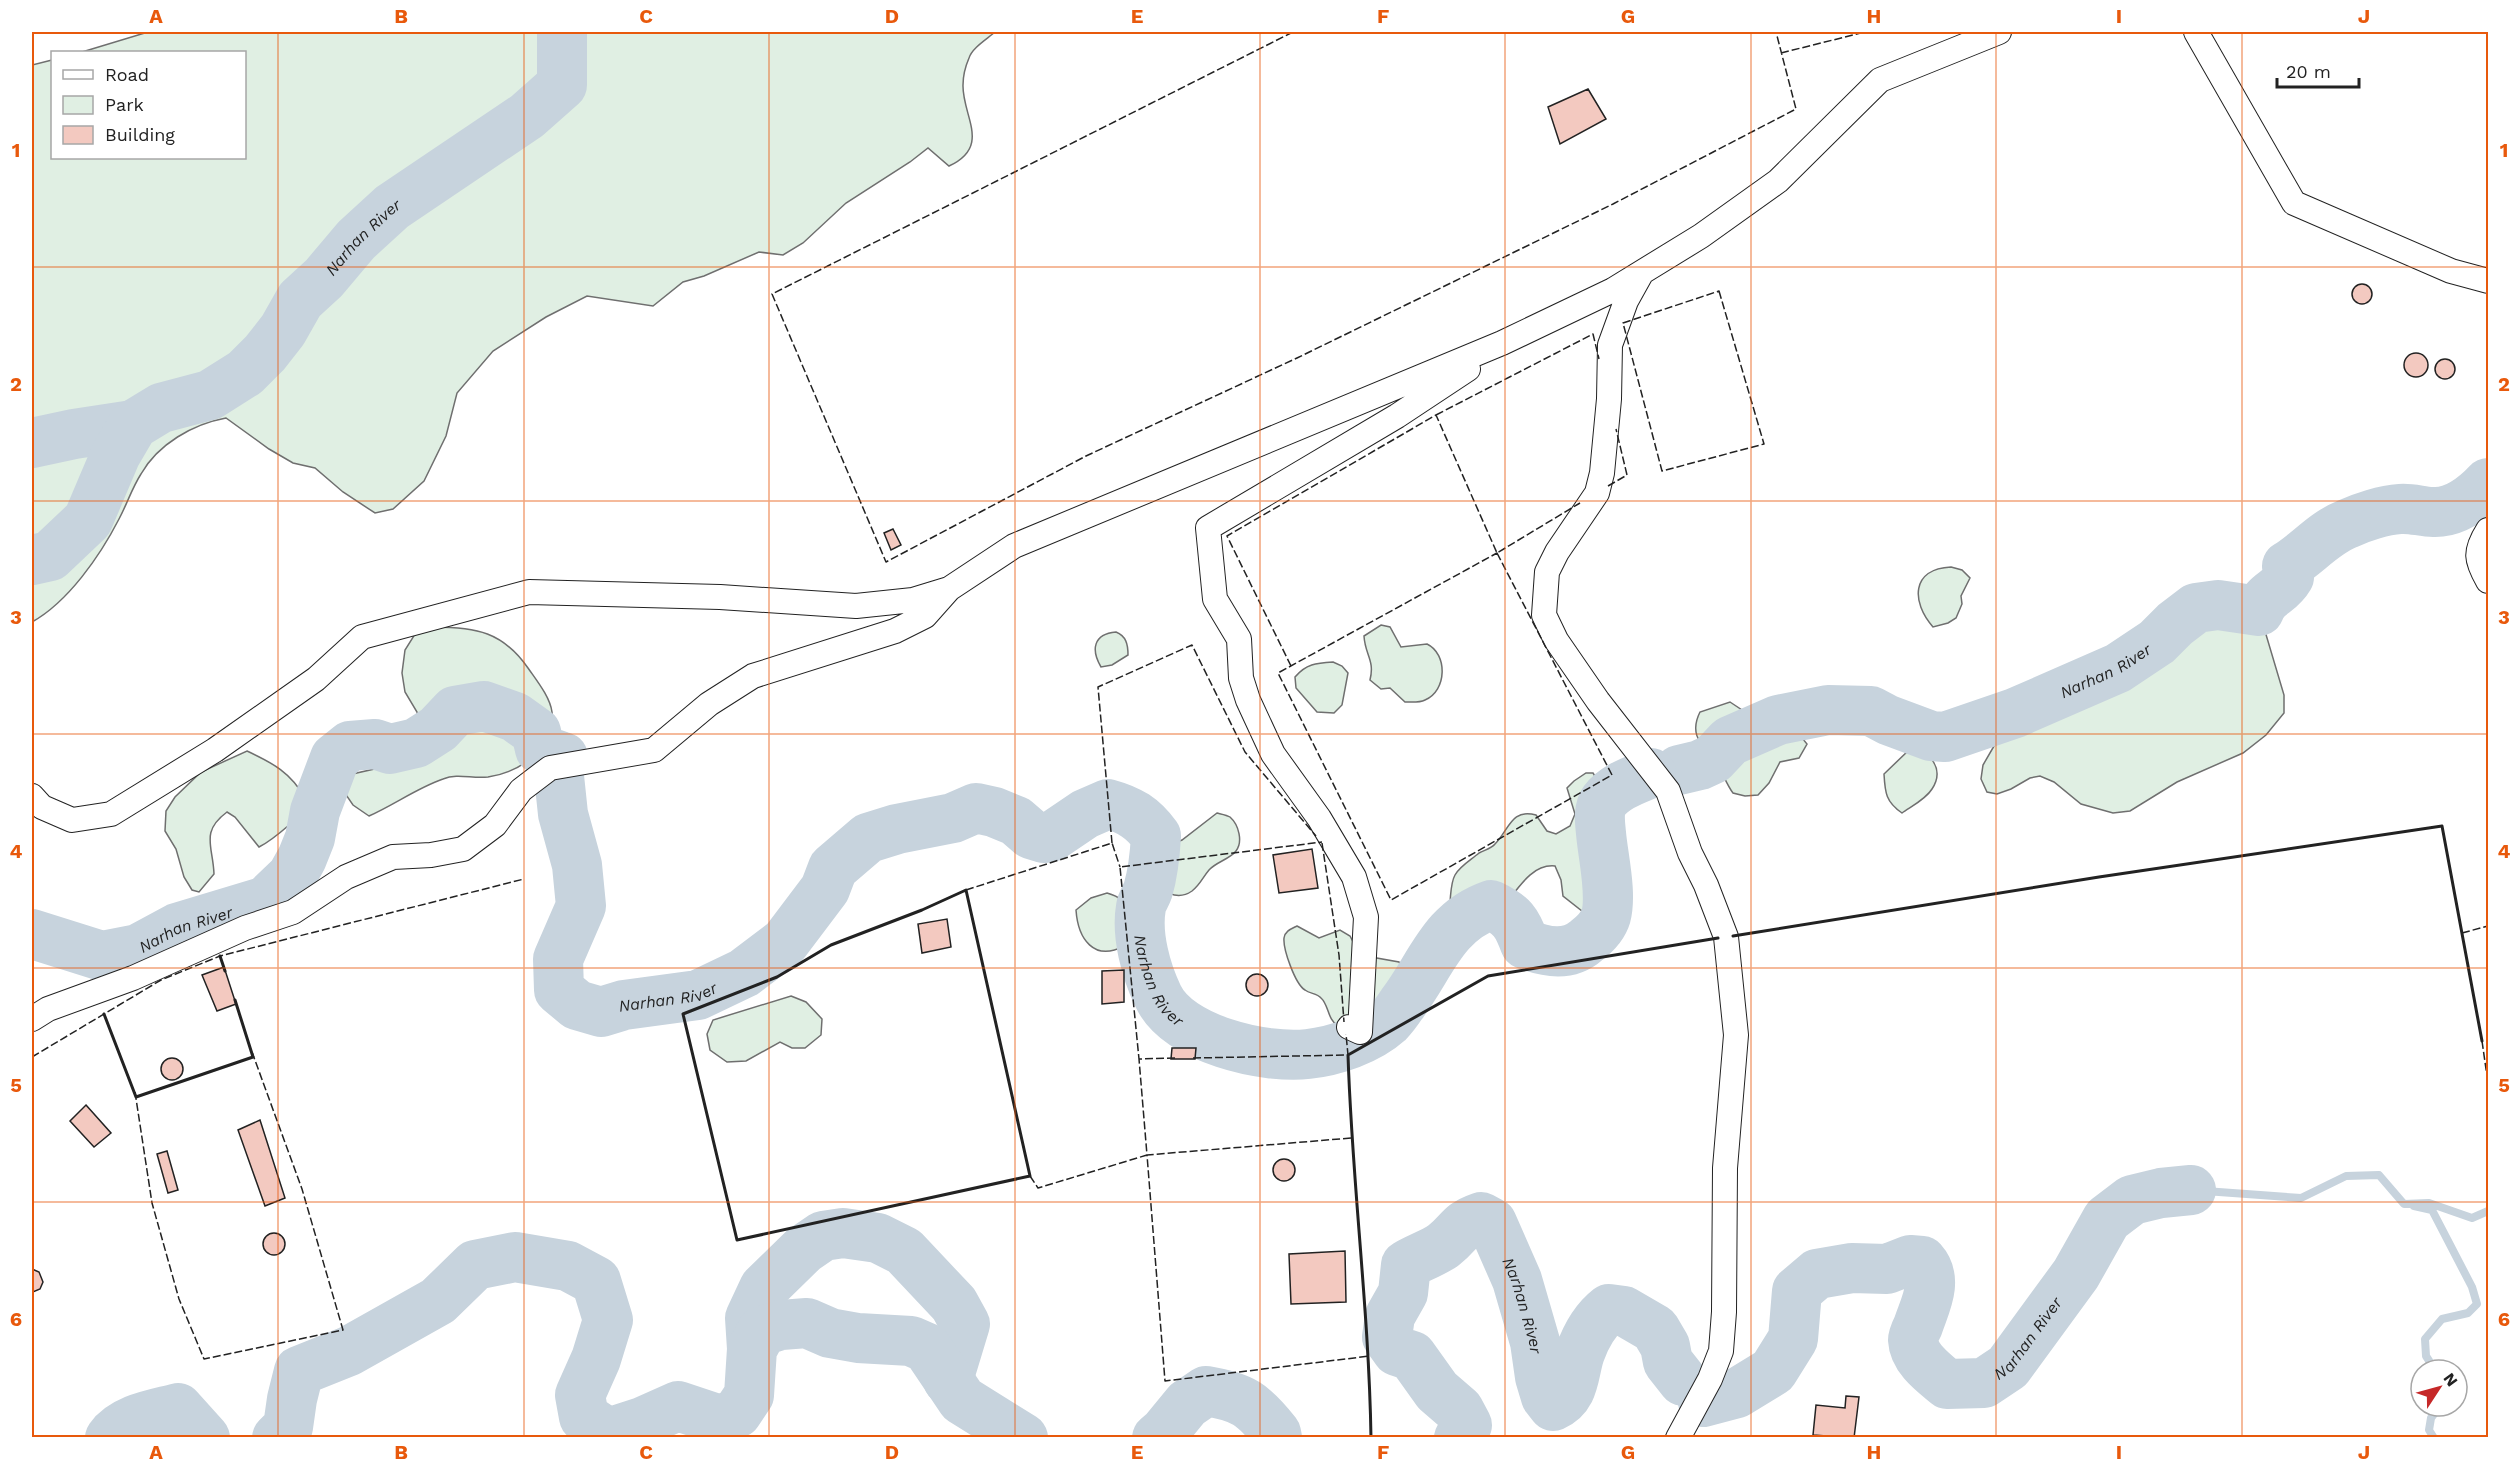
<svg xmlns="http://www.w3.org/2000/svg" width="2520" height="1469" font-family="'Work Sans',sans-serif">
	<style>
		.green { fill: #e0efe3; stroke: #6f6f6f; stroke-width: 1.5 }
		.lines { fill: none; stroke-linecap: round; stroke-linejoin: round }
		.stream { stroke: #c7d3dd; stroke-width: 8 }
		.river { stroke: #c7d3dd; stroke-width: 50 }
		.building { fill: #f3c9c0; stroke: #222; stroke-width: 1.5 }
		.minor-casing { stroke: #222; stroke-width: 26 }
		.minor { stroke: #fff; stroke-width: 24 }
		.fence { stroke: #222; stroke-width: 1.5; stroke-dasharray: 8 3; stroke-linecap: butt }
		.wall { stroke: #222; stroke-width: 3 }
		.grid { fill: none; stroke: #e8590c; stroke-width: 1.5; stroke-opacity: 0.55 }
		.labels { text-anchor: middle; stroke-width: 4.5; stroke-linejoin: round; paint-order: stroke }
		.water-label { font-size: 16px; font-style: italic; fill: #222; stroke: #fff }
		.neatline { fill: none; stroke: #e8590c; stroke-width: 2 }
		.grid-label { font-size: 20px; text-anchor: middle; font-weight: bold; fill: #e8590c }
	</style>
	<rect width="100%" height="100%" fill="#fff"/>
	<!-- green -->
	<path class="green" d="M148 32H995C987 39 972 48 969 58 966 65 963 77 963 85 962 116 992 146 949 166L928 148 910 162 846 203 803 243 783 255 759 252 704 276 683 282 653 306 587 296 546 317 493 351 457 393 446 436 424 481 393 509 375 513 343 492 315 468 293 463 269 449 226 418C193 424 158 444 141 474 132 488 127 504 119 519 100 556 68 602 32 622V65L52 60V158H244V52H82Z
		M1951 567 1962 570 1970 578 1961 596 1962 604 1956 618 1948 623 1933 627C1911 602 1911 569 1951 567Z
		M2242 600 2259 611 2284 695V713L2266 735 2243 753 2177 782 2130 811 2113 813 2081 804 2054 782 2040 776 2030 778 2011 789 1997 794 1987 792 1981 779 1983 765 1994 746 2007 730 2039 702 2064 686 2099 675 2145 671 2166 661 2171 651 2168 627 2174 613 2222 602Z
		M1381 625 1390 627 1401 647 1427 644C1448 654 1447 691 1425 700 1419 703 1412 702 1405 702L1390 688 1381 689 1370 680C1375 660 1365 655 1364 636Z
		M434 627C476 627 503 632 528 668 537 681 550 697 552 712 555 749 520 772 488 777 472 779 458 773 443 779 417 788 394 805 369 816L353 805 342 789 348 775 401 763 418 752 422 744 417 712 405 692 402 673 405 650 415 634Z
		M1116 632C1126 636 1128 644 1128 655L1112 665 1101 667C1091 650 1093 634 1116 632Z
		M1333 662 1342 666 1348 673 1342 705 1334 713 1317 712 1296 688 1295 677C1306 664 1316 663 1333 662Z
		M1730 702 1742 710 1757 739 1786 727 1794 728 1807 744 1799 758 1780 762 1769 783 1758 795 1745 796 1733 793C1727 785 1724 776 1719 767 1706 747 1687 738 1700 712Z
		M1909 750C1930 749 1945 769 1932 789 1926 799 1912 806 1902 813 1886 802 1885 793 1884 774Z
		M247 751C273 763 291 773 305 798L301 815C287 826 275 839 259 847L235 817 227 812C200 832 213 846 214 874L199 892 192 890 184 877 176 849 165 831 166 811 175 797 201 772Z
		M1586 773H1593C1605 791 1620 820 1624 841 1628 859 1618 900 1600 908 1595 911 1587 911 1582 911L1563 896 1561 880 1555 866C1516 862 1504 935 1463 931 1459 927 1454 922 1452 916 1448 910 1451 882 1455 875 1460 866 1471 860 1479 853 1484 850 1491 849 1495 844 1509 830 1511 808 1536 815L1547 831 1556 834 1570 826 1575 814 1567 788 1574 781Z
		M1217 813C1221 814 1227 815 1230 817 1239 825 1243 842 1236 851 1230 859 1216 862 1209 870 1203 877 1200 885 1192 891 1169 907 1148 876 1139 859L1141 852 1163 848 1182 840Z
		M1107 893C1137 901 1130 922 1124 946 1094 962 1078 939 1076 910L1091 898Z
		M1297 926 1319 938 1340 930 1350 936 1360 955 1399 962C1421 991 1382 1017 1360 1032 1354 1030 1343 1030 1338 1026 1327 1019 1329 1005 1321 998 1317 993 1310 994 1305 990 1295 984 1283 949 1284 938 1285 931 1291 929 1297 926Z
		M791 996 806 1002 822 1019 821 1035 805 1048H792L780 1042 746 1061 727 1062 710 1050 707 1034 713 1020Z"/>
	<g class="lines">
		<!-- stream -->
		<path class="stream" d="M2191 1190 2301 1198 2346 1176 2379 1175 2404 1204 2429 1203 2472 1218 2488 1211
			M2414 1206 2432 1210 2472 1287 2477 1304 2468 1313 2442 1319 2425 1339 2426 1356 2435 1370
			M2434 1438 2429 1430 2431 1418 2440 1406"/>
		<!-- river -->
		<g class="river">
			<path d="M32 443 74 434 133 425"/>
			<path id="s1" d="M32 560 50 556 88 520 116 454 133 425 161 408 210 395 245 373 265 353 283 330 300 300 324 278 356 240 392 207 527 116 562 85V32"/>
			<path id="s2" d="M1679 770 1700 765 1713 759 1730 741 1778 720 1828 710 1871 711 1888 720 1931 736 1945 737 2015 713 2118 668 2157 642 2175 624 2196 608 2218 605 2259 611C2267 592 2279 594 2289 577L2287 566C2307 554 2324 533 2347 524 2362 517 2384 510 2400 509 2412 508 2422 512 2433 512 2454 513 2474 498 2488 483"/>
			<path id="s3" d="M559 776 563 814 577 865 581 906 558 959 559 990 577 1005 601 1012 624 1005 698 995 744 973 785 942 825 889 833 868 868 838 897 829 953 818 976 808 994 812 1016 821 1031 834 1044 838 1051 837 1085 814 1108 804C1130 810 1143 818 1156 836 1155 854 1153 873 1148 890 1146 896 1142 901 1141 907 1136 935 1146 971 1158 996 1178 1039 1264 1059 1308 1054 1335 1051 1368 1040 1388 1022 1393 1017 1398 1010 1402 1004 1431 966 1442 922 1491 905 1512 915 1517 922 1525 944 1545 952 1568 957 1586 941 1594 935 1603 926 1606 916 1612 893 1603 857 1601 833 1600 823 1598 809 1604 801 1615 786 1635 780 1651 773"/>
			<path id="s4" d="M32 934 102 956 138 949 177 928 266 901 292 876 302 858 310 838 315 811 335 758 350 746 375 744 390 749 416 743 438 729 455 711 484 706 515 717 536 732 540 749 563 757 554 755"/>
			<path d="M752 1349 750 1318 764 1288 804 1249 823 1236 843 1233 878 1238 904 1251 954 1304 965 1324 948 1380"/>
			<path id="s5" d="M1703 1402 1737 1393 1773 1371 1793 1339 1797 1291 1817 1274 1852 1268 1887 1269 1910 1260 1922 1261C1939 1280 1925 1305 1918 1326 1916 1330 1913 1336 1913 1340 1914 1359 1934 1373 1947 1384L1984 1383 2008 1367 2076 1274 2107 1219 2132 1200 2161 1193 2191 1190"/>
			<path d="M110 1438C124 1418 156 1414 178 1408L205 1438"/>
			<path d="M277 1438 288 1427 292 1399 299 1371 349 1351 438 1301 475 1265 515 1257 568 1266 596 1281 608 1320 596 1359 580 1395 584 1417 608 1433 642 1422 678 1406 720 1420 737 1413 749 1395 752 1349 762 1331 781 1325 807 1323 830 1333 858 1338 911 1341 927 1348 962 1400 1023 1438"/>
			<path d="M1157 1438 1164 1432 1187 1404 1206 1391C1243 1397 1253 1404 1276 1433L1277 1438"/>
			<path id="s6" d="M1459 1438 1467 1425 1459 1410 1437 1391 1412 1356 1397 1351 1387 1337 1390 1316 1403 1293 1406 1265C1418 1258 1435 1252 1444 1245 1461 1232 1458 1225 1481 1217L1492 1223 1517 1280 1535 1342 1540 1377 1546 1397 1553 1406C1576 1396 1573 1373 1580 1353 1586 1336 1595 1320 1609 1309L1624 1311 1655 1329 1665 1346 1668 1362 1683 1381"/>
		</g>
	</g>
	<!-- building -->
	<path class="building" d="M1588 89 1606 119 1560 144 1548 107Z
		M2352 294a10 10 0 1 1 20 0a10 10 0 1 1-20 0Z
		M2404 365a12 12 0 1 1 24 0a12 12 0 1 1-24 0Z
		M2435 369a10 10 0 1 1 20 0a10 10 0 1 1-20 0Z
		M893 529 901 545 891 550 884 533Z
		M1312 849 1318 888 1279 893 1273 855Z
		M947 919 951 947 922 953 918 924Z
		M224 967 236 1004 217 1011 202 975Z
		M1124 970V1002L1102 1004V971Z
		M1246 985a11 11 0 1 1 22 0a11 11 0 1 1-22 0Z
		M1172 1048H1196L1195 1059H1171Z
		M161 1069a11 11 0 1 1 22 0a11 11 0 1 1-22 0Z
		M86 1105 111 1133 94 1147 70 1121Z
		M260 1120 285 1198 265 1206 238 1130Z
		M167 1151 178 1190 168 1193 157 1154Z
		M1273 1170a11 11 0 1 1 22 0a11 11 0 1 1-22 0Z
		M263 1244a11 11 0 1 1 22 0a11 11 0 1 1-22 0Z
		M1345 1251 1346 1302 1291 1304 1289 1254Z
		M32 1269 39 1272 43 1282 40 1289 33 1292Z
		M1846 1396 1859 1397 1854 1438 1813 1435 1816 1405 1845 1408Z"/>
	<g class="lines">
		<!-- minor casing -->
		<g class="minor-casing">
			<path id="minor" d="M2196 32 2294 203 2451 271 2488 281
				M1641 274 1626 301 1610 345 1609 399 1602 473 1597 493 1557 552 1547 572 1544 615 1556 640 1598 701 1668 791 1690 853 1706 885 1726 937 1736 1035 1725 1168 1724 1312 1721 1351 1710 1379 1678 1438
				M2488 530C2474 552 2476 560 2488 581
				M32 796 42 807 72 820 111 814 215 750 316 679 362 637 529 592 720 597 856 606 913 600 949 589 1014 546 1502 343 1613 290 1701 236 1778 181 1880 80 1999 32
				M32 1019 48 1009 133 978 245 928 293 912 346 877 393 857 431 855 463 849 495 825 521 790 550 768 654 750 709 704 753 676 895 631 925 616 949 589
				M1349 1027 1360 1032 1366 917 1354 877 1319 818 1273 754 1248 700 1241 678 1239 639 1215 599 1208 528 1397 416 1468 369"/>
		</g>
		<!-- minor -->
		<use href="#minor" class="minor"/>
		<!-- fence -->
		<path class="fence" d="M1293 32 772 294 886 562 1086 456 1297 358 1613 204 1796 109 1776 32
			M1781 53 1865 32
			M1719 291 1764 444 1662 471 1623 323Z
			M1436 415 1593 334 1599 359
			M1608 486 1627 475 1616 429
			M1497 553 1612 775 1391 900 1278 673Z
			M1291 666 1227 536 1436 415 1497 553 1580 503
			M1112 843 1098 687 1192 645 1245 752 1316 836
			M1322 843 1339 955 1344 1022
			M966 890 1112 843 1120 867
			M2462 933 2488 926
			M2482 1041 2488 1083
			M32 1057 161 980 220 956 524 879
			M1175 1058 1139 1059 1120 867 1322 842
			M1193 1058 1348 1055 1346 1034
			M135 1092 152 1203 179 1299 204 1359 343 1330 302 1189 252 1052
			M1351 1138 1147 1155 1165 1381 1370 1356
			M1030 1176 1038 1188 1147 1155 1139 1059"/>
		<!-- wall -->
		<path class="wall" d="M966 890 1030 1176 737 1240 683 1014 777 977 831 945 922 910Z
			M1733 936 2099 877 2442 826 2482 1041
			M220 956 225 971
			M104 1014 136 1097 253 1057 235 1000
			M1371 1438C1369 1310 1352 1183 1348 1055L1488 976 1718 938"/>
	</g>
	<!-- grid -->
	<path class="grid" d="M278 32V1438M524 32V1438M769 32V1438M1015 32V1438M1260 32V1438M1505 32V1438M1751 32V1438M1996 32V1438M2242 32V1438M32 267H2488M32 501H2488M32 734H2488M32 968H2488M32 1202H2488"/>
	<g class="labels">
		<!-- water labels -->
		<g class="water-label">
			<text dy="6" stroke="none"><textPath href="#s1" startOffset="482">Narhan River</textPath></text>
			<text dy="6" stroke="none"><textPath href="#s2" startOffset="460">Narhan River</textPath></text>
			<text dy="6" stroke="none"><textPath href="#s4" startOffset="162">Narhan River</textPath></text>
			<text dy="6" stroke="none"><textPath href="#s3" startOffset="1077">Narhan River</textPath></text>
			<text dy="6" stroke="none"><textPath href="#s3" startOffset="338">Narhan River</textPath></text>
			<text dy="6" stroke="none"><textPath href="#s6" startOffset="404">Narhan River</textPath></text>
			<text dy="6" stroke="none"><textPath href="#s5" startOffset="538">Narhan River</textPath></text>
		</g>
	</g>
	<!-- border -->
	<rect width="2520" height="1469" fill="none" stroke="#ffffff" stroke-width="66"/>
	<!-- legend -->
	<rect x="51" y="51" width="195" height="108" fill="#ffffff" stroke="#a7a7a7" stroke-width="1.5"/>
	<rect x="63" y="70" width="30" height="9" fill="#ffffff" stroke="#a7a7a7" stroke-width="1.5"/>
	<text x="105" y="81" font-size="18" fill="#222222">Road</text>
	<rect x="63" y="96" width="30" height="18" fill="#e0efe3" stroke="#a7a7a7" stroke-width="1.5"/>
	<text x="105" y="111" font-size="18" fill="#222222">Park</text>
	<rect x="63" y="126" width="30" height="18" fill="#f3c9c0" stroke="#a7a7a7" stroke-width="1.5"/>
	<text x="105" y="141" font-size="18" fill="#222222">Building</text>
	<!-- north arrow -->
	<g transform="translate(2439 1388) rotate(54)"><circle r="28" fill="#ffffff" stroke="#a7a7a7" stroke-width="1.5"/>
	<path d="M0-4.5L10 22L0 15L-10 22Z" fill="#c62828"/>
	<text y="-9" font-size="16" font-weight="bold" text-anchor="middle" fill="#222222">N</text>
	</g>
	<!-- scale -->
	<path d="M2277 78v9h82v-9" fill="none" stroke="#222222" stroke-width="3"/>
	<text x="2286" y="78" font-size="18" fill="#222222" stroke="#ffffff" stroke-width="4.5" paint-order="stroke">20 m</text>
	<rect x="33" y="33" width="2454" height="1403" class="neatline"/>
	<g class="grid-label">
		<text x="156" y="23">A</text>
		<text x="401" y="23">B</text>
		<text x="646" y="23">C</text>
		<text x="892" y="23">D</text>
		<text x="1137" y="23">E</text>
		<text x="1383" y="23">F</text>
		<text x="1628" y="23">G</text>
		<text x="1874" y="23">H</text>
		<text x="2119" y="23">I</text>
		<text x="2364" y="23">J</text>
		<text x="16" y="157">1</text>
		<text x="2504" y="157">1</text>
		<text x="16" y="391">2</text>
		<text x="2504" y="391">2</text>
		<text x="16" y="624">3</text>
		<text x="2504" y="624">3</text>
		<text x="16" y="858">4</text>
		<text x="2504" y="858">4</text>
		<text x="16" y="1092">5</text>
		<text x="2504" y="1092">5</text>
		<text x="16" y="1326">6</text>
		<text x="2504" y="1326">6</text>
		<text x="156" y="1459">A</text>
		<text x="401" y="1459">B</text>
		<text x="646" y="1459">C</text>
		<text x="892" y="1459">D</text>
		<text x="1137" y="1459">E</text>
		<text x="1383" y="1459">F</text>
		<text x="1628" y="1459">G</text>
		<text x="1874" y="1459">H</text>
		<text x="2119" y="1459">I</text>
		<text x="2364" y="1459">J</text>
	</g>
</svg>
